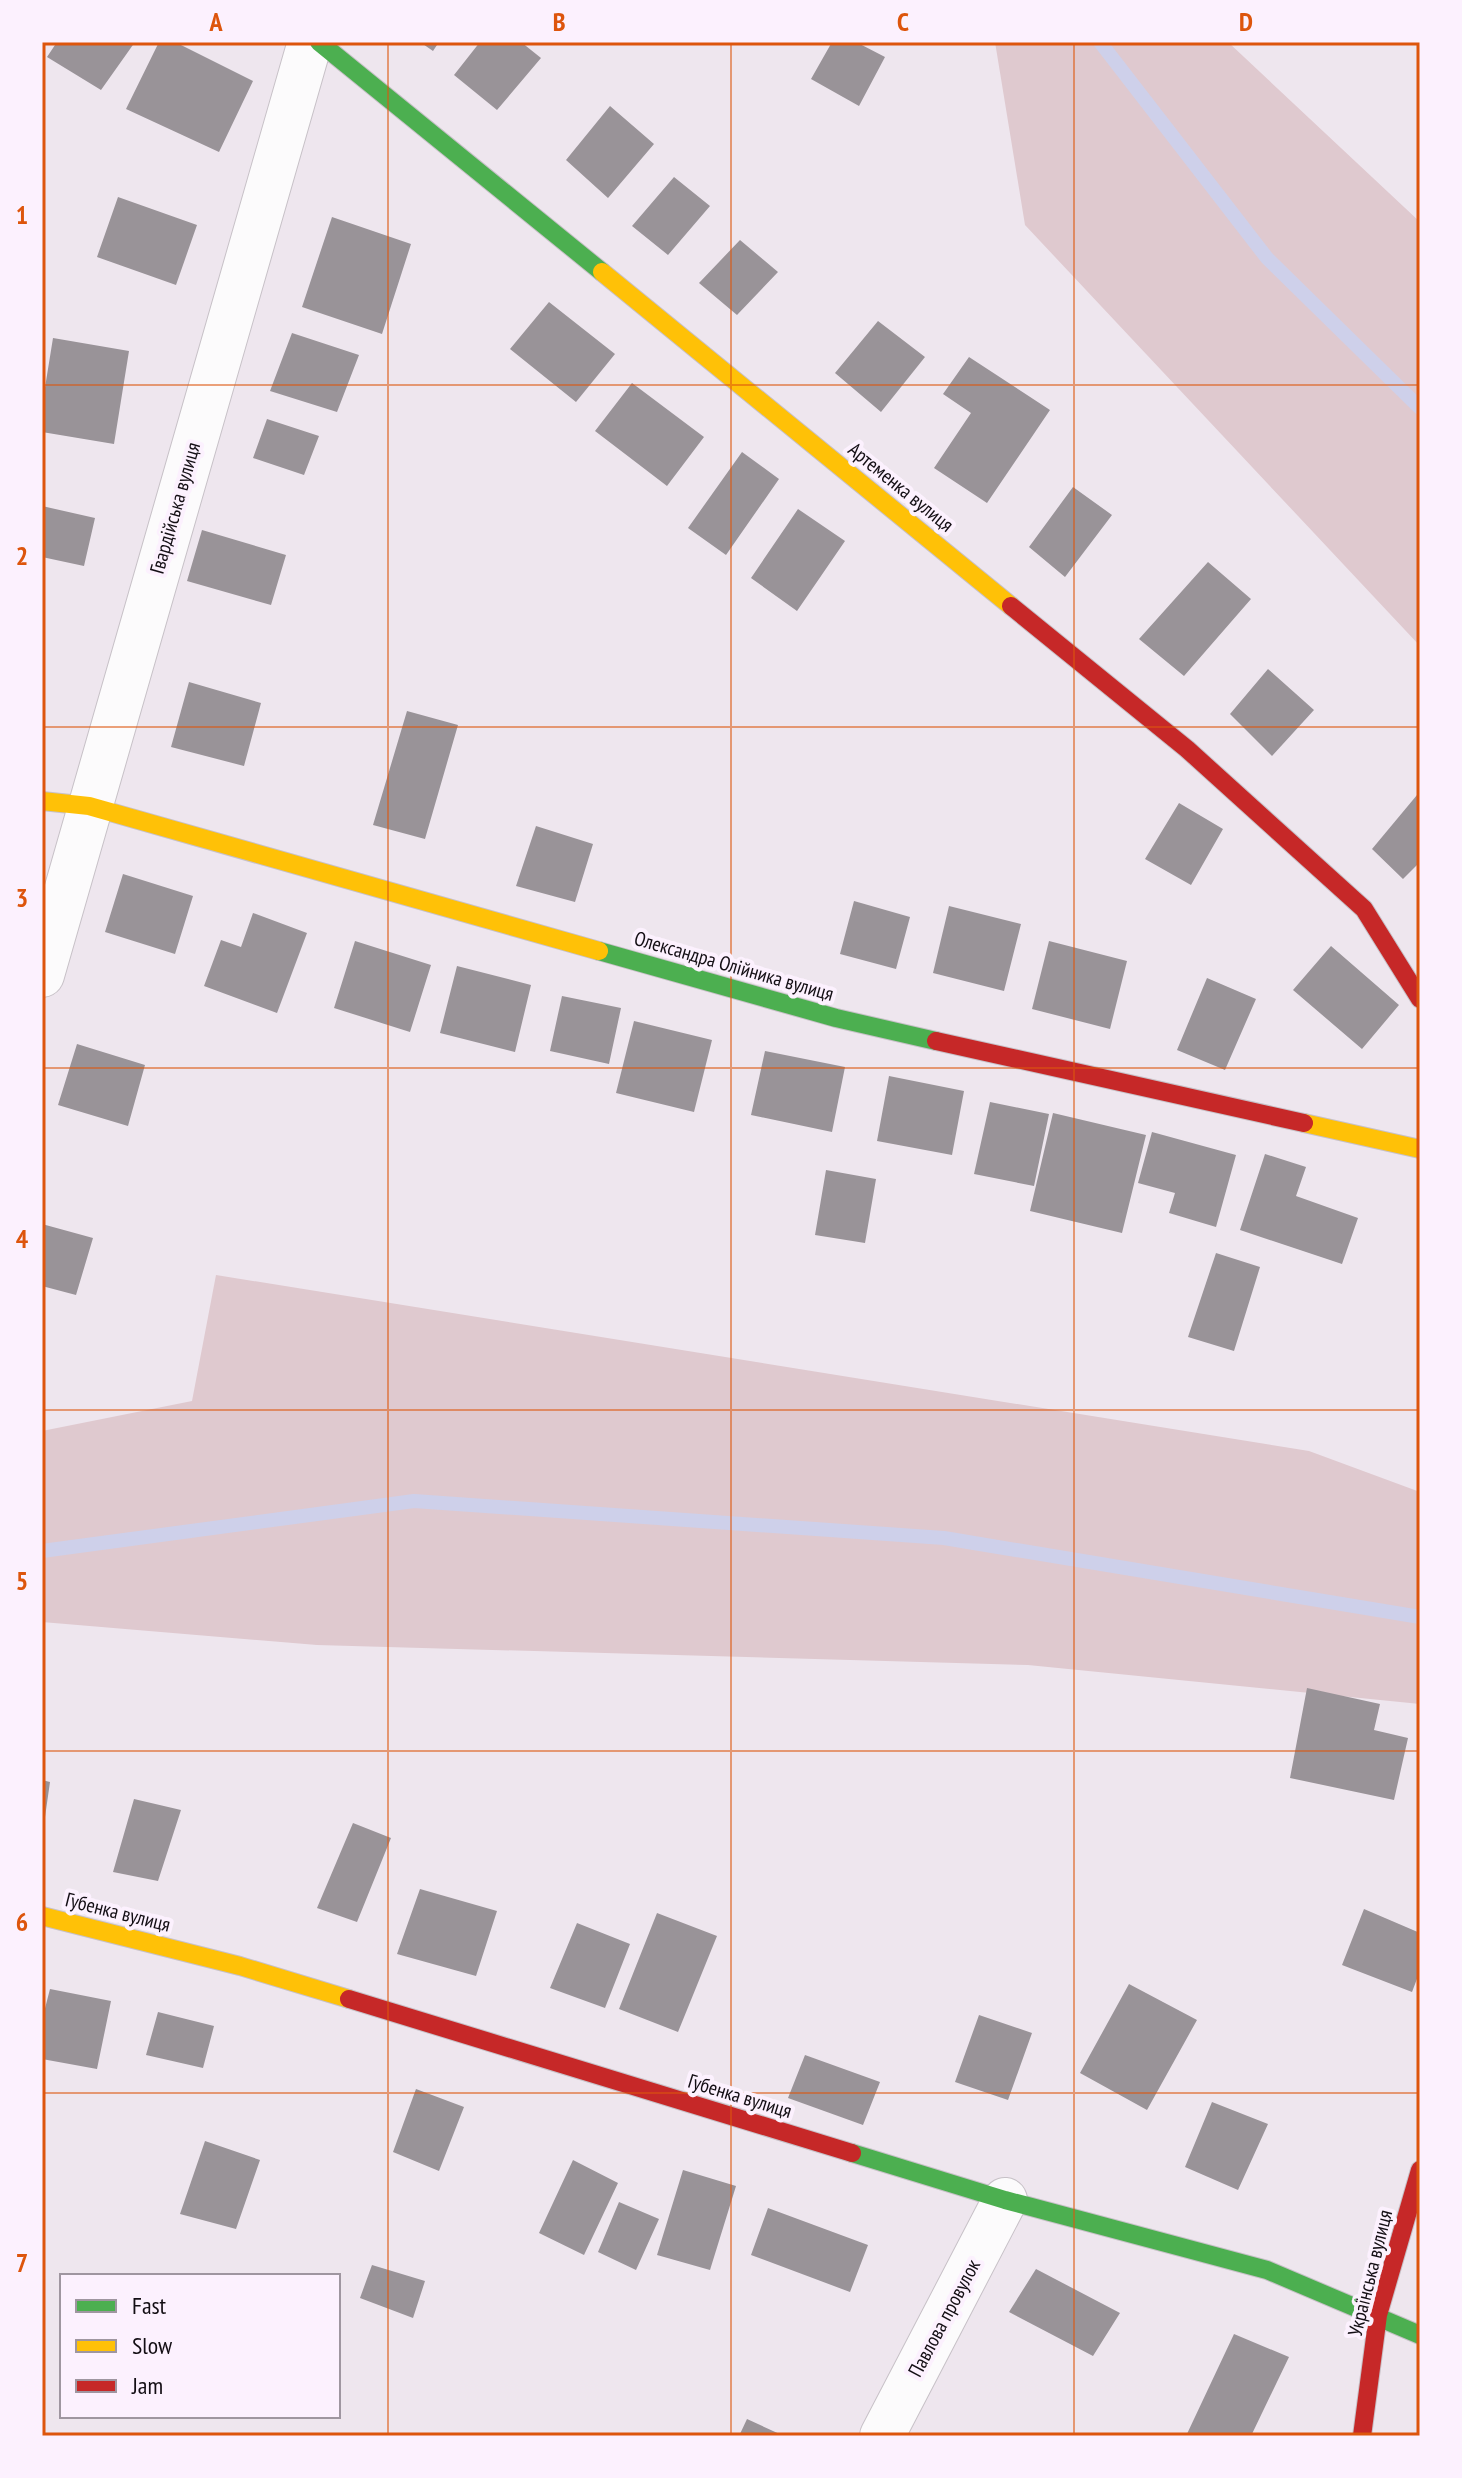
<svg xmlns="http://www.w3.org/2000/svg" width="1462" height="2478" font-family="'PT Sans Narrow',sans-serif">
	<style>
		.green { fill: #dfc9cf }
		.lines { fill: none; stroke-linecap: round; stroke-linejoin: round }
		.stream { stroke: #ced0ea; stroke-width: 14 }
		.building { fill: #999398 }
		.street-casing { stroke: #c7c1c7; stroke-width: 46 }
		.fast-casing { stroke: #c7c1c7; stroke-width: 20 }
		.slow-casing { stroke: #c7c1c7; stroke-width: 20 }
		.jam-casing { stroke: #c7c1c7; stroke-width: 20 }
		.street { stroke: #fcfbfc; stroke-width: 44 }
		.fast { stroke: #4caf50; stroke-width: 18 }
		.slow { stroke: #ffc107; stroke-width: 18 }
		.jam { stroke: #c62828; stroke-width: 18 }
		.grid { fill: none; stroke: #dd550c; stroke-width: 2; stroke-opacity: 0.55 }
		.labels { text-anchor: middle; stroke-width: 8; stroke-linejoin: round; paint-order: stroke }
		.street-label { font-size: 20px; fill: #130e14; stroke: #fcf1fe }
		.neatline { fill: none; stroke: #dd550c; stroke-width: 3 }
		.grid-label { font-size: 26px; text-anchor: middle; font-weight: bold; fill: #dd550c }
	</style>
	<rect width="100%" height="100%" fill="#eee6ee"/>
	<!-- green -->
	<path class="green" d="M995 42H1228L1420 222V646L1025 225Z
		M216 1275 1309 1451 1420 1492V1704L1028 1665 317 1645 42 1622V1431L192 1401Z"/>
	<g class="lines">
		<!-- stream -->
		<path class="stream" d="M1100 42 1267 258 1420 408
			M42 1551 414 1501 944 1538 1420 1617"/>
	</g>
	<!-- building -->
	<path class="building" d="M57 42H135L101 90 47 57Z
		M159 42H175L253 81 219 152 126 109Z
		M420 42H439L433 51Z
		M480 42H521L541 58 497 110 454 75Z
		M832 42H856L885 57 859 106 811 79Z
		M610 106 654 144 608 198 566 160Z
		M674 177 710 206 668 255 632 226Z
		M118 197 197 225 176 285 97 257Z
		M332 217 411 244 382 334 302 307Z
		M740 240 778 272 737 315 699 283Z
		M549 302 615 354 576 402 510 349Z
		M878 321 925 357 881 412 835 373Z
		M292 333 359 355 337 412 270 391Z
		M53 338 129 351 114 444 42 432V406Z
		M969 357 1050 410 987 503 934 468 971 413 943 394Z
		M632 383 704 437 667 486 595 431Z
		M267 419 319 436 304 475 253 458Z
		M742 452 779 479 726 555 688 528Z
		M1073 487 1112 515 1065 577 1029 547Z
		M42 506 95 518 84 566 42 557Z
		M798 509 845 541 797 611 751 578Z
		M202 530 286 555 271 605 187 581Z
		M1208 562 1251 599 1184 676 1139 639Z
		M1268 669 1314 710 1272 756 1230 714Z
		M189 682 261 703 244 766 171 747Z
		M407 711 458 725 425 839 373 825Z
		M1417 795 1420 798V862L1403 879 1372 849Z
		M1179 803 1223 829 1191 885 1145 859Z
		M536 826 593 844 575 902 516 886Z
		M123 874 193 896 175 954 105 932Z
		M854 901 910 917 896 969 840 954Z
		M949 906 1021 924 1004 991 933 973Z
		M253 913 307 933 277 1013 204 986 221 940 241 947Z
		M355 941 431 965 410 1032 334 1008Z
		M1049 941 1127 961 1110 1029 1032 1009Z
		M1331 946 1399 1005 1362 1049 1293 990Z
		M457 966 531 985 515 1052 440 1033Z
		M1207 978 1256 999 1225 1070 1177 1050Z
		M562 996 621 1008 609 1064 550 1051Z
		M634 1021 712 1040 694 1112 616 1093Z
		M77 1044 145 1065 128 1126 58 1105Z
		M765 1051 845 1067 832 1132 751 1115Z
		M889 1076 964 1091 952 1155 877 1141Z
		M990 1102 1049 1114 1034 1186 974 1174Z
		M1053 1113 1146 1135 1122 1233 1030 1211Z
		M1152 1132 1236 1155 1216 1227 1169 1213 1175 1193 1138 1183Z
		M1265 1154 1306 1167 1296 1196 1358 1218 1342 1264 1240 1230Z
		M826 1170 876 1179 865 1243 815 1235Z
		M42 1224 93 1238 76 1295 42 1286Z
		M1216 1253 1260 1267 1234 1351 1188 1337Z
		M1307 1688 1380 1704 1374 1730 1408 1738 1394 1800 1290 1778Z
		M42 1780 50 1782 44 1824H42Z
		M134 1799 181 1810 158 1881 113 1872Z
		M353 1823 391 1838 357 1922 317 1908Z
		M420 1889 497 1911 476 1976 397 1954Z
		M1364 1909 1420 1933V1971L1412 1992 1342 1965Z
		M657 1913 717 1936 678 2032 619 2009Z
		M577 1923 630 1944 605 2008 550 1988Z
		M1129 1984 1197 2020 1147 2110 1080 2073Z
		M50 1989 111 2001 97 2069 42 2059V2020Z
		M158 2012 214 2026 203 2068 146 2055Z
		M979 2015 1032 2033 1008 2100 955 2082Z
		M805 2055 880 2082 863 2125 788 2098Z
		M416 2089 464 2107 439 2171 393 2152Z
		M1212 2102 1268 2124 1238 2190 1185 2167Z
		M205 2141 260 2160 236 2229 180 2214Z
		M573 2160 618 2183 584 2255 539 2233Z
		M683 2170 736 2186 710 2270 657 2255Z
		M619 2202 659 2219 636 2270 598 2252Z
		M768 2208 868 2245 850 2292 751 2255Z
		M372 2265 425 2281 413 2318 360 2298Z
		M1036 2269 1120 2313 1093 2356 1009 2312Z
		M1234 2334 1289 2357 1251 2436H1186Z
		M747 2419 784 2436H739Z"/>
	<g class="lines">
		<!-- street casing -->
		<g class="street-casing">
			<path id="street" d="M42 975 310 42
				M882 2436 1005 2200"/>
		</g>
		<!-- fast casing -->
		<g class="fast-casing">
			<path id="fast" d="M319 42 602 272
				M599 951 836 1018 936 1041
				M852 2153 1005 2200 1267 2270 1420 2335"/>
		</g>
		<!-- slow casing -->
		<g class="slow-casing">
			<path id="slow" d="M602 272 1011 606
				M42 801 89 806 599 951
				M1304 1123 1420 1149
				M42 1916 240 1966 349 1999"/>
		</g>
		<!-- jam casing -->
		<g class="jam-casing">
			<path id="jam" d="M1011 606 1187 749 1364 909 1420 999
				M936 1041 1304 1123
				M349 1999 852 2153
				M1362 2436 1378 2315 1420 2170"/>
		</g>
		<!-- street -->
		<use href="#street" class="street"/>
		<!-- fast -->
		<use href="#fast" class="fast"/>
		<!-- slow -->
		<use href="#slow" class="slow"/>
		<!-- jam -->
		<use href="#jam" class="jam"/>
	</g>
	<!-- grid -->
	<path class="grid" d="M388 42V2436M731 42V2436M1074 42V2436M42 385H1420M42 727H1420M42 1068H1420M42 1410H1420M42 1751H1420M42 2093H1420"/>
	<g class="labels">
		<!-- street labels -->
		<g class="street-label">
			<text transform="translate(901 487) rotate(39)" y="7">Артеменка вулиця</text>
			<text transform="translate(175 508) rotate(-74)" y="7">Гвардійська вулиця</text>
			<text transform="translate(734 966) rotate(16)" y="7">Олександра Олійника вулиця</text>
			<text transform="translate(118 1912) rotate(14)" y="7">Губенка вулиця</text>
			<text transform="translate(740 2096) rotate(17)" y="7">Губенка вулиця</text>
			<text transform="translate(1370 2273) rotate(-76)" y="7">Українська вулиця</text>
			<text transform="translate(944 2318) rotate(-62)" y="7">Павлова провулок</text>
		</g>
	</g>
	<!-- border -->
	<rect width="1462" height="2478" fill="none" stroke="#fcf1fe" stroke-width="88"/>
	<!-- legend -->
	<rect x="60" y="2274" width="280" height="144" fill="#fcf1fe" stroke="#9f96a0" stroke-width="2"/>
	<rect x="76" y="2300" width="40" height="12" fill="#4caf50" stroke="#9f96a0" stroke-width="2"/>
	<text x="132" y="2314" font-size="24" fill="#130e14">Fast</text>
	<rect x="76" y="2340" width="40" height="12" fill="#ffc107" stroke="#9f96a0" stroke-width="2"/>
	<text x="132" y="2354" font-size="24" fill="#130e14">Slow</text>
	<rect x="76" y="2380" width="40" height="12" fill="#c62828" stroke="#9f96a0" stroke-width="2"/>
	<text x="132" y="2394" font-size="24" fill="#130e14">Jam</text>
	<rect x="44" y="44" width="1374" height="2390" class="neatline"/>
	<g class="grid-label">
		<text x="216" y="31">A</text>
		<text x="559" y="31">B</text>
		<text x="903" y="31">C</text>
		<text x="1246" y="31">D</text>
		<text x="22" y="224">1</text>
		<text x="22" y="565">2</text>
		<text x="22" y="907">3</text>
		<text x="22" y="1248">4</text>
		<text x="22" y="1590">5</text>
		<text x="22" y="1931">6</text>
		<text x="22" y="2272">7</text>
	</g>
</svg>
